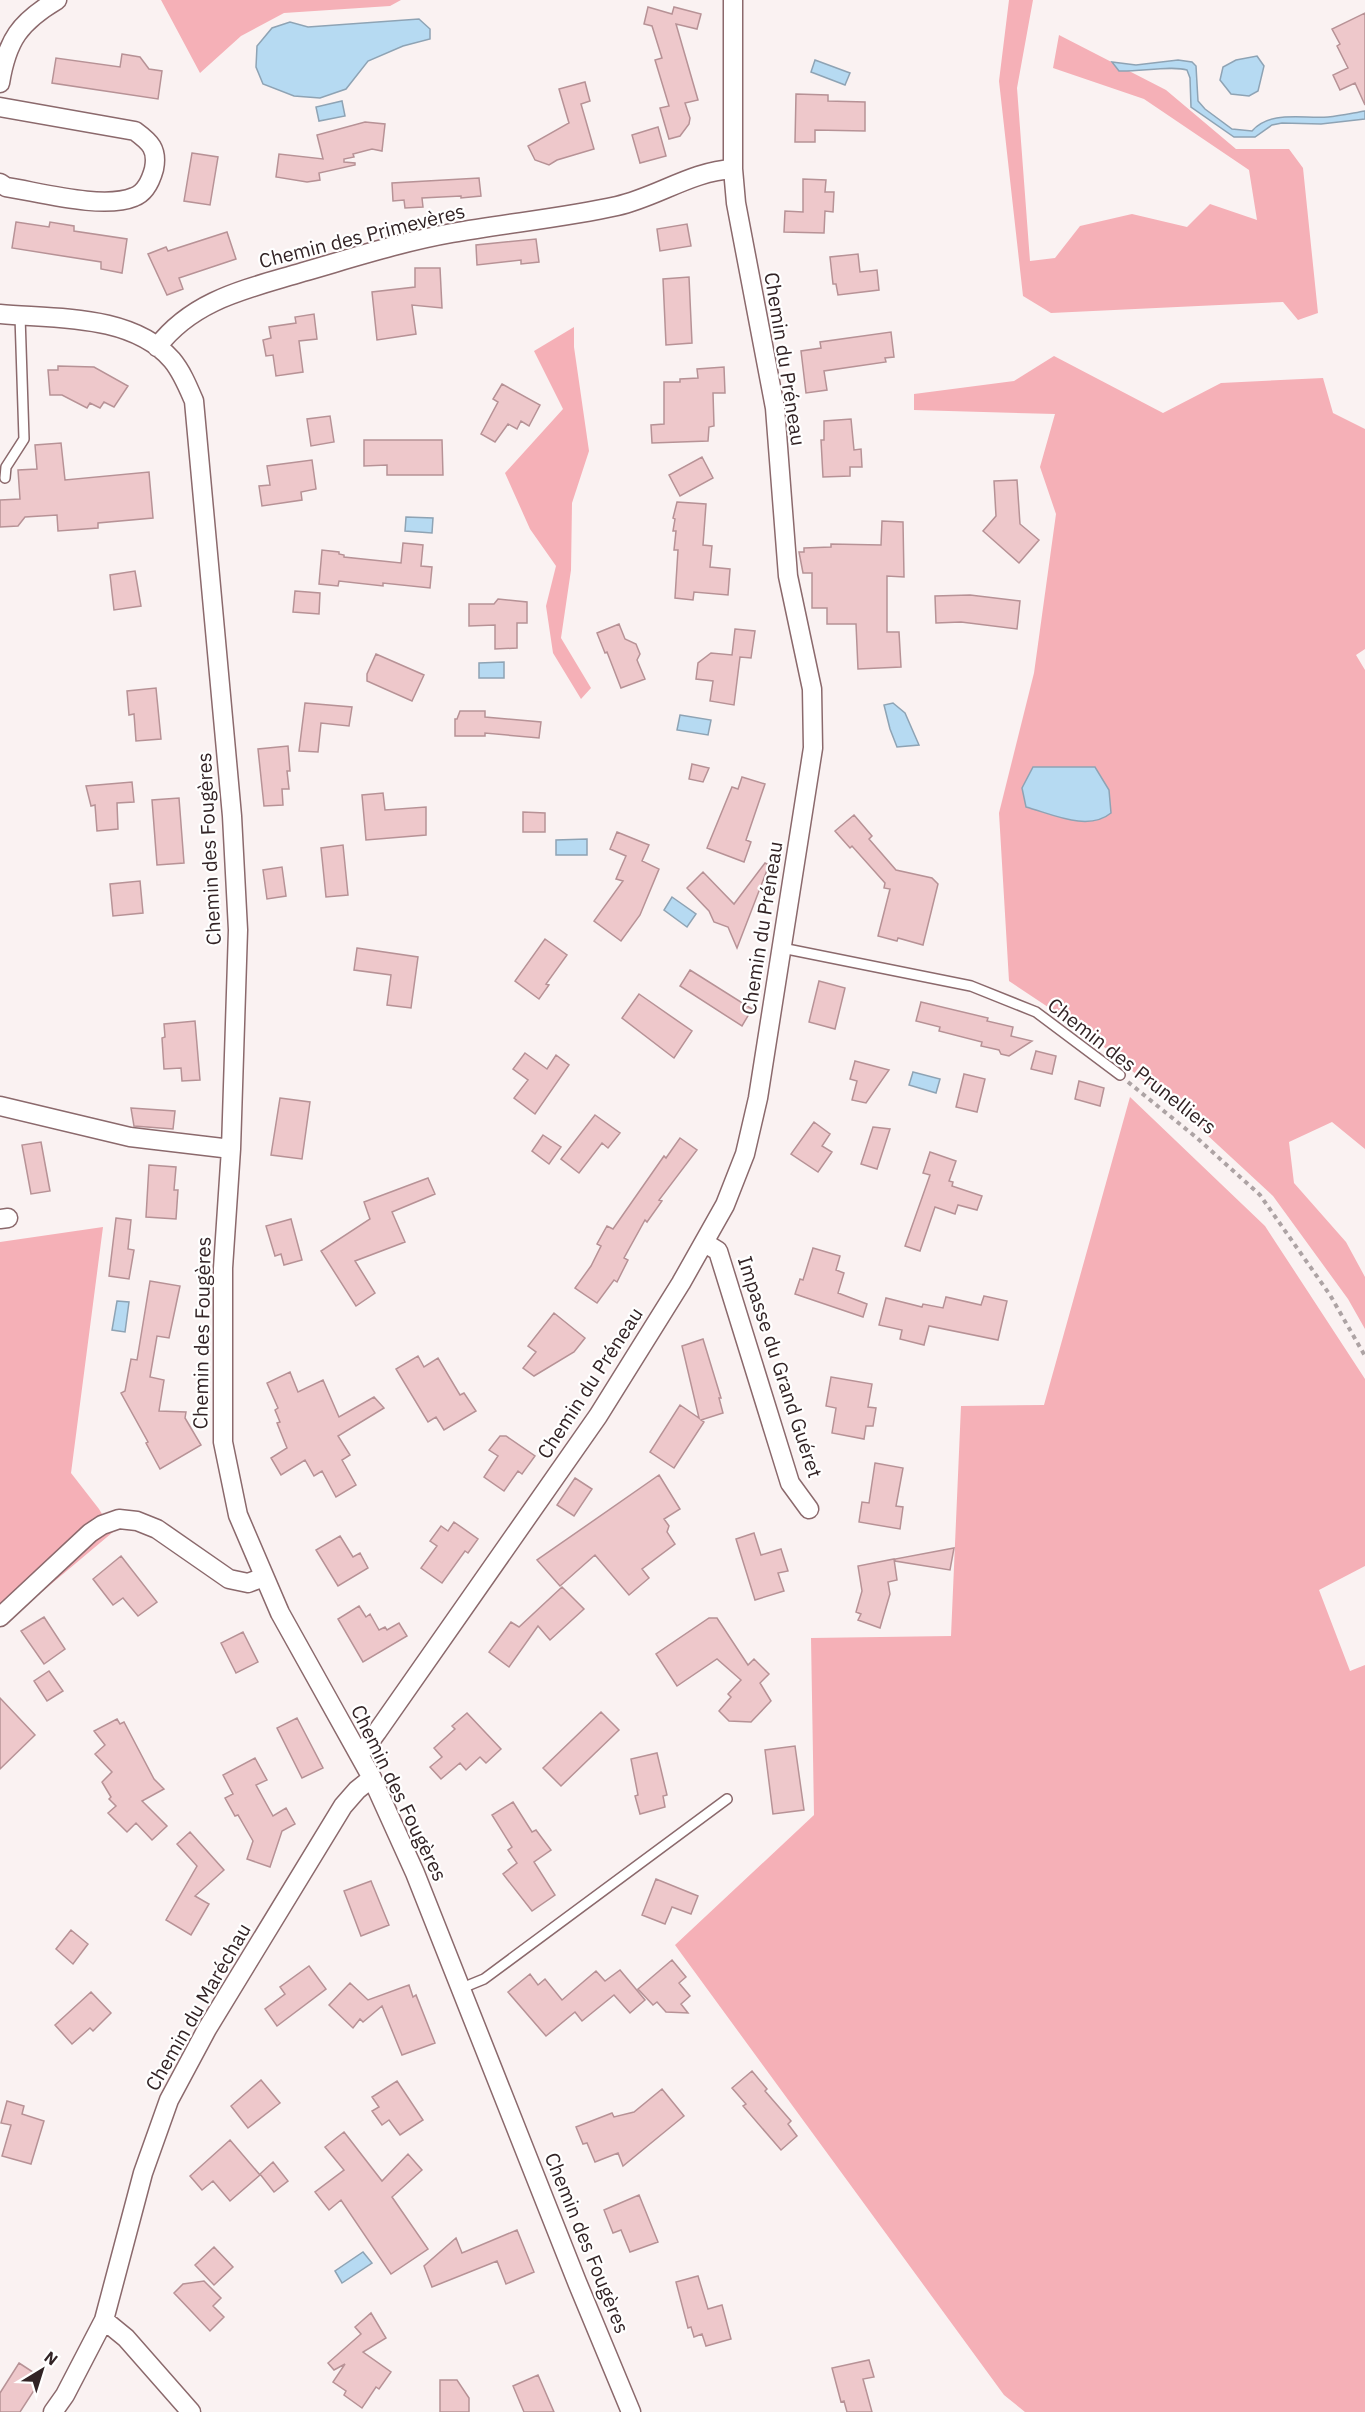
<svg xmlns="http://www.w3.org/2000/svg" width="1365" height="2412" font-family="'IBM Plex Sans',sans-serif">
	<style>
		.green { fill: #f5b0b7 }
		.water { fill: #b6daf2; stroke: #8ea3b4; stroke-width: 1.5 }
		.building { fill: #eec8cb; stroke: #b79296; stroke-width: 1.5 }
		.lines { fill: none; stroke-linecap: round; stroke-linejoin: round }
		.service-casing { stroke: #8b696c; stroke-width: 12 }
		.minor-casing { stroke: #8b696c; stroke-width: 21 }
		.path { stroke: #ada3a4; stroke-width: 4; stroke-dasharray: 4.5 4.5; stroke-linecap: butt }
		.service { stroke: #fff; stroke-width: 9 }
		.minor { stroke: #fff; stroke-width: 18 }
		.labels { text-anchor: middle; stroke-width: 4.5; stroke-linejoin: round; paint-order: stroke }
		.street-label { font-size: 20px; fill: #322325; stroke: #fff }
	</style>
	<rect width="100%" height="100%" fill="#faf2f2"/>
	<!-- green -->
	<path class="green" d="M161 0H401L390 6 284 13 241 36 200 73Z
		M1009 0H1033L1017 88 1030 261 1055 258 1080 226 1132 214 1187 227 1210 204 1257 220 1249 170 1144 99 1053 68 1059 35 1166 90 1236 149H1289L1303 168 1318 313 1298 320 1283 302 1051 313 1023 296 999 81Z
		M574 327V347L589 451 572 503 571 570 561 638 591 688 581 699 553 653 546 606 556 566 530 529 505 473 563 409 534 351Z
		M1054 356 1163 413 1221 383 1323 378 1333 413 1365 429V649L1356 655 1365 670V1149L1332 1122 1289 1142 1294 1183 1346 1242 1365 1277V1329L1348 1299 1273 1196 1205 1133 1090 1035 1009 981 999 813 1034 673 1056 514 1040 467 1055 414 914 410V394L1014 381Z
		M1130 1097 1265 1226 1365 1379V1566L1319 1590 1350 1671 1365 1665V2412H1025L1004 2395 675 1945 814 1815 811 1638 951 1636 961 1406 1044 1405Z
		M103 1227 71 1473 99 1509 113 1532 0 1627V1242Z"/>
	<!-- water -->
	<path class="water" d="M419 19 430 29V39L403 46 368 61 346 89 320 98 294 96 263 84 256 67 257 46 272 28 290 22 308 27Z
		M1257 56 1264 66 1258 91 1249 96 1231 94 1220 80 1223 67 1236 60Z
		M815 60 850 73 845 85 811 72Z
		M1178 60 1192 62 1196 66 1198 101 1205 109 1232 129 1252 131C1270 110 1303 119 1328 117 1340 116 1353 113 1365 111V119L1321 124 1282 123 1272 125 1255 137H1234L1191 107 1190 78 1187 70C1173 65 1138 72 1119 71L1112 62 1136 65Z
		M342 101 345 116 319 121 316 107Z
		M406 517 433 518 432 533 405 531Z
		M504 662V678H479V663Z
		M893 703 905 713 919 745 897 747 890 729 884 705Z
		M680 715 711 720 708 735 677 730Z
		M1033 767H1095L1109 790 1111 813C1088 832 1052 814 1026 807L1022 788Z
		M587 839V855H556V840Z
		M672 897 696 914 687 927 664 910Z
		M913 1072 940 1079 936 1093 909 1085Z
		M117 1301 129 1302 125 1332 112 1330Z
		M363 2252 372 2263 342 2283 335 2271Z"/>
	<!-- building -->
	<path class="building" d="M648 7 672 14 674 7 701 14 697 29 676 24 698 100 685 103 690 118 689 124 680 136 669 139 660 108 669 106 655 60 662 58 652 26 644 24Z
		M1365 13V105L1355 83 1340 90 1333 75 1348 68 1337 46 1340 44 1332 29Z
		M122 54 140 57 149 69 162 71 158 99 52 83 56 58 120 67Z
		M585 82 590 101 581 104 594 149 557 160 549 165 535 160 528 146 569 123 559 89Z
		M796 94 828 95V101L865 102V131L815 130V142H795Z
		M365 122 385 124 382 151 372 149 353 154 354 157 344 159V162L355 163V165L319 173 320 180 307 182 276 177 279 154 323 159 317 135Z
		M658 127 666 156 640 163 632 135Z
		M192 153 218 157 210 205 184 201Z
		M479 178 481 196 461 198V196L422 198 423 207 405 208 404 200 393 201 392 183Z
		M803 179 826 180 825 192H834L833 212 825 211 824 233 784 232 785 211 803 212Z
		M16 222 49 227 50 222 74 226V231L127 239 122 273 101 269V262L12 248Z
		M687 224 691 246 660 251 657 229Z
		M227 232 236 259 179 278 183 289 167 295 148 254 166 247 168 251Z
		M536 239 539 262 521 264V260L477 265 476 245Z
		M858 254 860 272 877 270 879 290 838 295 836 284H833L830 257Z
		M415 268H440L442 308 412 305 416 334 377 340 372 292 415 287Z
		M689 277 692 343 666 345 663 279Z
		M314 314 317 339 299 341 303 372 276 376 273 355 266 356 263 340 271 338 269 327 296 323 295 317Z
		M891 332 894 357 885 358 886 362 824 371 827 390 806 393 801 351 821 348 820 342Z
		M58 366 94 367 128 386 114 407 104 402 100 408 90 403 87 408 62 395H50L48 370H58Z
		M724 367 725 393H713L714 426 709 427 708 441 652 443 651 425 664 424V382H680V379L698 378 697 369Z
		M502 384 540 405 529 426 521 421 517 429 508 424 495 442 481 434 498 402 493 399Z
		M330 416 334 442 311 446 307 419Z
		M851 419 854 450 861 449 862 467H850V476L823 477 821 440H824V421Z
		M364 440H442L443 475H387V465L364 466Z
		M61 443 65 480 149 472 153 518 98 523V528L58 531 57 515 25 517 18 526 0 527V500L20 499 18 470 37 469 35 445Z
		M702 457 713 478 680 496 669 475Z
		M312 460 316 489 301 492 302 500 262 506 259 486 270 485 267 466Z
		M1017 480 1020 524 1039 540 1019 563 983 531 996 516 994 481Z
		M677 502 706 504 703 545 712 546 710 567 730 569 728 595 694 592 693 600 675 598 678 550H674L676 531H673L675 519 673 518Z
		M882 521 903 522 904 577 887 576V632H899L901 667 858 669 856 624H827V608H812V573H803L799 552H804V548L831 547V544L881 545Z
		M403 543 423 545 421 566 432 567 430 588 383 583V586L339 581 338 586 319 584 322 550 339 552V554L344 555V557L401 563Z
		M135 571 141 606 114 610 110 575Z
		M295 591 320 593 319 614 293 612Z
		M970 595 1020 601 1017 629 961 622 936 623 935 596Z
		M498 599 527 602V623H517V648L495 649V625L469 626V604H494Z
		M619 624 625 639 636 644 640 654 637 660 645 679 621 688 607 652 605 653 597 633Z
		M735 629 755 631 751 658 740 657 734 705 710 701 713 681 696 679 698 663 711 653 732 655Z
		M376 654 424 675 412 701 367 681V674Z
		M156 688 161 739 136 741 134 714 129 715 127 691Z
		M305 703 352 707 349 726 321 723 318 752 299 751Z
		M460 711H485V717L541 722 539 738 485 733V736H455V719H457Z
		M288 746 290 771H287L289 789H282L283 805 264 806 258 749Z
		M692 764 709 768 703 782 689 779Z
		M742 777 765 784 746 840 751 842 744 862 707 848 732 787 738 789Z
		M132 782 134 802 117 803 118 829 97 831 95 805 91 806 86 786Z
		M383 793 385 810 426 807V835L366 840 362 795Z
		M179 798 184 863 157 865 152 800Z
		M523 812 545 813V832H523Z
		M854 815 872 836 869 839 896 870 932 878 938 884 923 945 898 938 897 941 878 936 890 889 884 888 885 883 852 846 850 848 835 831Z
		M617 832 649 845 642 861 659 869 640 915 621 941 594 921 623 881 616 879 626 856 610 849Z
		M343 845 348 895 326 897 321 848Z
		M765 863 769 865 737 948 728 927 714 922 709 911 687 888 703 872 734 904Z
		M282 867 286 896 267 899 263 870Z
		M140 881 143 913 113 916 110 884Z
		M545 939 567 955 546 984 549 985 539 999 515 981Z
		M357 948 418 957 411 1008 387 1005 391 975 354 970Z
		M690 970 752 1009 742 1026 680 986Z
		M819 981 845 988 835 1029 809 1022Z
		M639 994 692 1031 674 1058 622 1018Z
		M921 1002 988 1018 987 1021 1013 1027 1011 1036 1032 1041 1009 1056 1001 1054 999 1050 981 1046 982 1042 939 1031 940 1027 916 1021Z
		M195 1021 200 1080 182 1081 181 1068 164 1069 162 1038 165 1037 164 1024Z
		M1036 1051 1056 1056 1052 1074 1031 1069Z
		M525 1053 547 1069 556 1055 569 1065 535 1114 514 1098 528 1080 513 1069Z
		M855 1061 889 1070 866 1103 852 1100 857 1081 850 1079Z
		M964 1074 985 1079 977 1112 956 1107Z
		M1079 1081 1104 1088 1100 1106 1075 1099Z
		M280 1098 310 1102 302 1159 271 1155Z
		M131 1108 175 1111 173 1129 134 1126Z
		M595 1115 620 1133 608 1148 602 1143 579 1173 561 1159Z
		M814 1122 830 1134 822 1146 832 1152 818 1172 791 1154Z
		M873 1127 890 1129 877 1169 861 1164Z
		M543 1135 561 1147 549 1164 532 1151Z
		M680 1138 697 1150 659 1200 662 1201 647 1222 645 1220 624 1258 628 1260 617 1282 614 1280 597 1303 575 1288 591 1266 601 1246 597 1244 607 1226 613 1229 664 1156 666 1158Z
		M41 1142 50 1191 31 1194 22 1145Z
		M930 1152 956 1161 949 1181 953 1182 952 1186 982 1196 977 1210 958 1205 955 1214 935 1207 920 1251 905 1246 930 1175 923 1173Z
		M149 1165 176 1167 174 1190H178L176 1219 146 1217Z
		M428 1178 435 1194 392 1212 405 1242 355 1261 375 1293 356 1306 321 1251 370 1219 364 1202Z
		M116 1218 131 1220 128 1249 134 1250 129 1279 109 1276Z
		M291 1219 302 1260 284 1265 281 1254 275 1256 266 1226Z
		M813 1248 840 1256 836 1270 844 1273 838 1293 867 1304 863 1317 795 1294 800 1279 803 1280Z
		M150 1281 180 1286 169 1338 157 1336 150 1377 164 1380 159 1411 186 1412 185 1418 201 1445 160 1469 146 1443 148 1442 121 1393 125 1391 131 1359 137 1360Z
		M984 1296 1007 1301 998 1340 929 1326 924 1345 900 1339 902 1330 879 1325 886 1298 922 1307 923 1304 943 1308 946 1297 981 1305Z
		M554 1313 585 1338 574 1352 534 1376 523 1368 536 1352 528 1346Z
		M703 1339 721 1398H719L723 1413 701 1420 704 1422 674 1468 650 1452 680 1405 699 1418 682 1346Z
		M418 1356 424 1367 438 1358 460 1395 464 1393 476 1411 444 1430 436 1417 428 1422 396 1369Z
		M290 1372 298 1392 323 1380 339 1417 374 1397 384 1408 338 1436 350 1455 342 1460 356 1485 336 1497 322 1471 314 1476 305 1460 281 1475 271 1458 287 1448 277 1423 280 1422 275 1410 278 1408 267 1383Z
		M831 1377 872 1384 868 1407 876 1408 873 1426H866L864 1439 832 1433 836 1408 826 1406Z
		M500 1436H506L535 1456 522 1474 518 1471 504 1491 484 1477 498 1456 489 1450Z
		M875 1463 903 1468 896 1506 903 1507 900 1529 859 1522 862 1502 869 1503Z
		M659 1475 680 1509 664 1519 669 1526 667 1532 675 1544 642 1569 649 1578 629 1595 595 1555 560 1586 537 1560Z
		M575 1478 592 1489 574 1516 557 1505Z
		M454 1522 478 1539 468 1553 465 1551 442 1583 421 1568 437 1546 430 1541 441 1526 448 1531Z
		M754 1533 761 1555 781 1549 788 1571 778 1573 784 1591 755 1600 736 1539Z
		M340 1536 353 1557 360 1553 368 1568 338 1586 316 1550Z
		M954 1548 950 1570 895 1561V1559Z
		M121 1556 157 1602 138 1616 123 1598 113 1605 93 1579Z
		M894 1559 897 1580 888 1582 890 1594 880 1628 858 1620 861 1614 856 1612 862 1591 858 1566Z
		M562 1587 584 1609 550 1640 538 1626 509 1667 489 1652 511 1622 519 1627Z
		M359 1606 366 1617 370 1614 379 1630 385 1627 387 1630 399 1623 407 1636 363 1662 338 1619Z
		M44 1617 65 1649 44 1664 21 1631Z
		M709 1618H717L748 1665 754 1659 769 1674 760 1683 771 1701 751 1722 729 1721 719 1711 731 1697 728 1694 741 1680 717 1659 677 1686 656 1654Z
		M243 1632 258 1662 236 1673 221 1643Z
		M49 1671 63 1691 47 1701 34 1681Z
		M0 1698 35 1735 0 1769Z
		M601 1712 619 1730 561 1786 543 1768Z
		M467 1713 501 1749 486 1763 480 1757 466 1770 460 1763 441 1779 430 1767 442 1757 434 1748 455 1729 452 1726Z
		M297 1718 323 1768 302 1778 277 1728Z
		M117 1719 120 1724 124 1722 154 1779 164 1789 142 1801 167 1826 152 1840 136 1823 127 1832 108 1813 116 1806 109 1799 111 1797 102 1782 112 1772 95 1754 105 1745 94 1731Z
		M795 1746 804 1810 773 1814 765 1750Z
		M657 1753 667 1795 663 1796 665 1807 640 1814 635 1796 638 1795 631 1759Z
		M255 1758 267 1780 256 1785 273 1816 286 1808 295 1824 282 1831 270 1867 247 1859 253 1841 238 1815 235 1816 225 1798 233 1794 223 1775Z
		M513 1802 532 1832 536 1830 551 1850 534 1862 555 1895 532 1911 503 1874 517 1863 508 1850 512 1847 492 1815Z
		M190 1832 224 1870 195 1896 209 1904 191 1935 166 1920 197 1866 177 1844Z
		M656 1879 698 1896 691 1914 672 1907 665 1924 642 1915Z
		M371 1881 389 1925 361 1936 344 1891Z
		M71 1930 88 1944 73 1964 56 1949Z
		M672 1960 686 1977 679 1983 690 1996 681 2004 688 2013 666 2012 657 2002 653 2005 638 1989Z
		M309 1966 326 1989 277 2026 265 2009 285 1994 280 1987Z
		M620 1970 645 2000 630 2013 614 1995 582 2021 575 2012 546 2036 508 1992 530 1974 538 1985 545 1979 562 2000 596 1971 605 1981Z
		M350 1983 368 2000 409 1985 413 1997 416 1995 435 2043 402 2055 382 2006 363 2022 360 2019 353 2028 329 2005Z
		M91 1992 111 2013 93 2031 90 2028 72 2044 55 2025Z
		M752 2071 767 2089 765 2091 791 2121 788 2124 797 2136 781 2150 743 2106 746 2104 732 2088Z
		M261 2080 280 2103 248 2128 231 2106Z
		M397 2081 423 2120 400 2135 389 2120 382 2125 372 2111 379 2107 372 2097Z
		M662 2089 684 2116 623 2166 618 2153 595 2162 587 2143 583 2144 576 2127 612 2113 614 2117 634 2112Z
		M7 2101 24 2106 22 2114 44 2121 31 2164 2 2156 11 2125 1 2123Z
		M344 2132 382 2181 408 2154 422 2170 392 2197 428 2249 391 2274 341 2200 329 2210 315 2192 344 2170 325 2147Z
		M230 2140 260 2175 230 2201 213 2181 202 2190 190 2176Z
		M273 2162 288 2181 274 2192 260 2174Z
		M639 2195 658 2242 630 2252 621 2230 613 2233 604 2210Z
		M517 2230 534 2272 506 2284 497 2261 432 2287 424 2266 456 2238 462 2253Z
		M214 2247 233 2267 214 2285 195 2265Z
		M698 2276 708 2309 722 2305 731 2339 706 2346 702 2334 694 2337 691 2327 688 2328 676 2282Z
		M204 2281 221 2298 213 2306 224 2317 210 2331 174 2293 183 2284Z
		M371 2313 386 2338 363 2352 391 2372 379 2389 376 2387 362 2408 344 2395 346 2391 333 2382 345 2364 334 2370 328 2363 361 2334 355 2327Z
		M869 2360 874 2377 863 2379 872 2412H847L844 2401 841 2402 832 2368Z
		M19 2363 42 2378 20 2412H0V2393Z
		M538 2375 554 2412H524L513 2386Z
		M440 2380H457L469 2398V2412H440Z"/>
	<g class="lines">
		<!-- service casing -->
		<g class="service-casing">
			<path id="service" d="M5 478 6 467 24 439 20 316
				M782 948 971 986 1036 1012 1120 1075
				M462 1988 484 1979 727 1799"/>
		</g>
		<!-- minor casing -->
		<g class="minor-casing">
			<path id="minor" d="M0 83C7 40 20 22 57 0
				M0 107 135 131C150 142 158 149 154 169 151 180 145 193 134 197 103 210 39 192 6 187L0 183
				M0 314C55 319 132 314 172 360 182 372 188 387 194 401L232 816 238 930 231 1149 223 1268V1442L238 1515 280 1613 372 1778 415 1873 577 2282 631 2412
				M157 347C194 299 247 289 303 272 352 258 401 242 452 233 507 223 563 218 617 206 657 197 692 171 733 169
				M0 1106 130 1137 231 1149
				M0 1219 8 1218
				M705 1243 718 1251 790 1483 809 1509
				M0 1617 90 1533 102 1525 119 1519 137 1521 157 1529 229 1579 248 1583 264 1577
				M358 1752 366 1747 377 1732 598 1416 681 1283 725 1205 745 1154 758 1098 813 748 812 689 788 576 775 408 736 203 733 169V0
				M104 2320 126 2338 191 2412
				M53 2412 65 2395 104 2320 143 2173 169 2100 207 2029 343 1806 357 1790 372 1778"/>
		</g>
		<!-- path -->
		<path class="path" d="M1128 1082 1197 1138 1260 1195 1330 1295 1365 1356"/>
		<!-- service -->
		<use href="#service" class="service"/>
		<!-- minor -->
		<use href="#minor" class="minor"/>
	</g>
	<g class="labels">
		<!-- street labels -->
		<g class="street-label">
			<text transform="translate(362 236) rotate(-14)" y="7">Chemin des Primevères</text>
			<text transform="translate(785 359) rotate(81)" y="7">Chemin du Préneau</text>
			<text transform="translate(209 849) rotate(-93)" y="7">Chemin des Fougères</text>
			<text transform="translate(762 928) rotate(-81)" y="7">Chemin du Préneau</text>
			<text transform="translate(1132 1066) rotate(38)" y="7">Chemin des Prunelliers</text>
			<text transform="translate(202 1333) rotate(-89)" y="7">Chemin des Fougères</text>
			<text transform="translate(780 1367) rotate(72)" y="7">Impasse du Grand Guéret</text>
			<text transform="translate(590 1383) rotate(-57)" y="7">Chemin du Préneau</text>
			<text transform="translate(399 1793) rotate(64)" y="7">Chemin des Fougères</text>
			<text transform="translate(198 2007) rotate(-60)" y="7">Chemin du Maréchau</text>
			<text transform="translate(587 2243) rotate(68)" y="7">Chemin des Fougères</text>
		</g>
	</g>
	<!-- north arrow -->
	<g transform="translate(42 2370) rotate(38)" stroke="#ffffff" stroke-width="4.5" paint-order="stroke">
	<path d="M0-4.5L10 22L0 15L-10 22Z" fill="#322325"/>
	<text y="-9" font-size="16" font-weight="bold" text-anchor="middle" fill="#322325">N</text>
	</g>
</svg>
